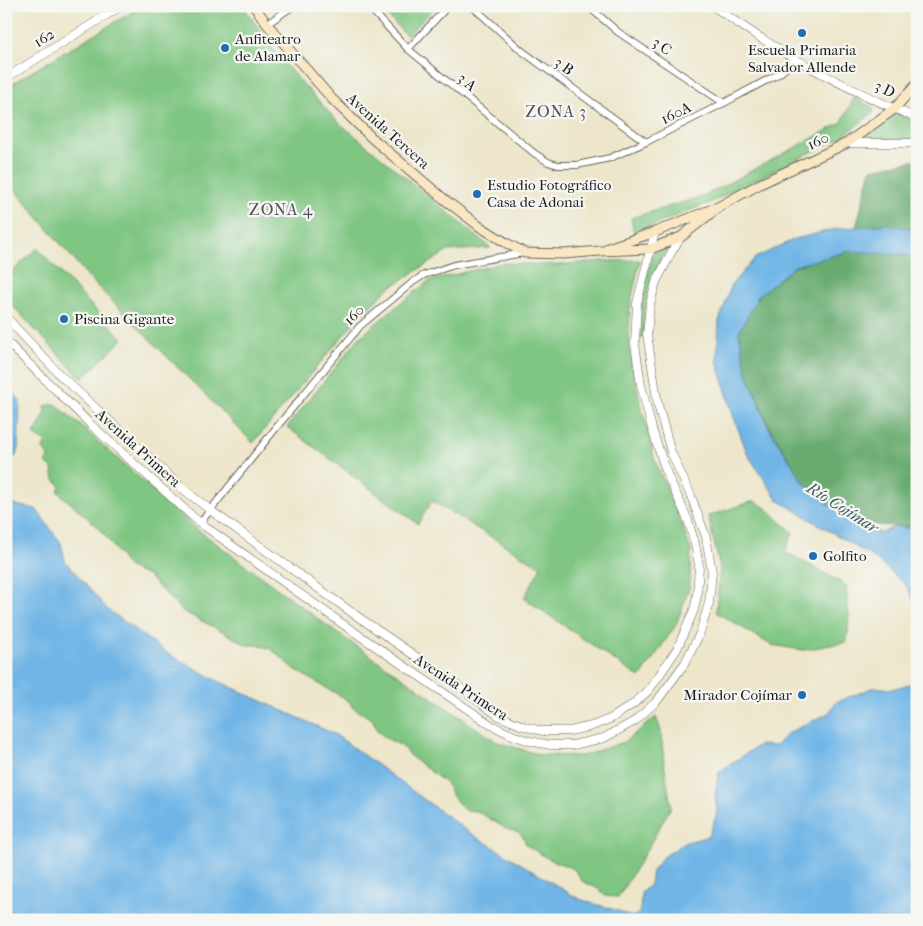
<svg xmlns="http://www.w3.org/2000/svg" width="923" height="926" font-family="'IM FELL French Canon',serif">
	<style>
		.green { fill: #7fc682; stroke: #4e714f }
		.forest { fill: #67ab70; stroke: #426446 }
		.water { fill: #70b5e6; stroke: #466881 }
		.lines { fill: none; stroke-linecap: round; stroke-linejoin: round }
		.minor-casing { stroke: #656359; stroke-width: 8 }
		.tertiary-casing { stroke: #656359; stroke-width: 9 }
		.secondary-casing { stroke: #656359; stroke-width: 11 }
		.minor { stroke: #fff; stroke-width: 6 }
		.tertiary { stroke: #fff; stroke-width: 8 }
		.secondary { stroke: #f9e7c3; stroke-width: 9 }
		.poi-dot { fill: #1f6fb2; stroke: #f6f6f2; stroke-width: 2 }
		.labels { text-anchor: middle; stroke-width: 4.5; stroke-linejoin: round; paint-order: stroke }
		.street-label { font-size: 15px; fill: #1c1c1c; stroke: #f6f6f2 }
		.poi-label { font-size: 15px; fill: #1c1c1c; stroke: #f6f6f2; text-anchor: start }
		.neighbourhood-label { font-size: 16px; letter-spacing: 1px; fill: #584e62; stroke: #f6f6f2 }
		.water-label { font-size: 16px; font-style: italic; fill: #3e596d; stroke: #f6f6f2 }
	</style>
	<rect width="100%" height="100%" fill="#f6f6f2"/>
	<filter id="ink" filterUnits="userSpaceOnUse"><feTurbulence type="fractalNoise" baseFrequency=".02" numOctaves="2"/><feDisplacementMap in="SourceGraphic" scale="10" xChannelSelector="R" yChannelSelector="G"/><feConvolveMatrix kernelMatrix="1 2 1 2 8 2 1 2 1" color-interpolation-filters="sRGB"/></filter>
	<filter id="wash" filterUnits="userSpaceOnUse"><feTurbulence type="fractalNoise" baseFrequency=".0096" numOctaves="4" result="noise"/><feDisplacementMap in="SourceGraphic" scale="20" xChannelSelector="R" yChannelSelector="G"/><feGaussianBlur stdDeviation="1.12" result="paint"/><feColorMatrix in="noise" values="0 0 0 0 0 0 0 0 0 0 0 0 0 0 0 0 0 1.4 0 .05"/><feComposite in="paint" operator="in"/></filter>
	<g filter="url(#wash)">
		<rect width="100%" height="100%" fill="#ede6cb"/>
		<!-- green -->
		<path class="green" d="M142 6H243L280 59 337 121 491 248 448 251 389 288 357 319 253 443 91 280 6 179V87Z
			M378 6H436L407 36Z
			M854 98 872 107 874 112 842 137 711 202 634 233 631 218 704 196 841 123Z
			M896 113 917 123V139H861Z
			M670 245 660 260 646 297 643 337H638L642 296 653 253Z
			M37 248 123 339 82 379 6 299V278Z
			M640 260 630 306 629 348 638 392 654 458 677 512 691 550 690 586 676 625 640 678 524 598 541 567 432 501 418 524 287 427 360 337 393 309 429 281 502 263 558 265 600 261Z
			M56 404 198 530 340 635 497 742 541 755 582 756 624 742 656 717 661 731 664 763 671 807 642 858 618 897 605 896 599 889 582 881 574 869 549 859 526 845 524 838 518 832 505 828 477 811 464 810 451 794 447 784 409 755 402 746 386 738 377 730 373 720 352 707 350 702 334 692 312 680 296 670 271 649 257 645H247L218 629 182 611 148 576 129 568 101 530 58 492 60 485 54 479 52 469 46 463 48 456 43 448 46 442 34 434 44 417 45 406Z
			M754 501 766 508 793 533 785 552 846 585 849 617 847 642 803 650 771 645 716 612 720 568 708 516Z"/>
		<!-- forest -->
		<path class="forest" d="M917 160V527L858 524 825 502 804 483 771 430 747 374 739 332 759 295 795 266 850 251 871 169Z"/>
		<!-- water -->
		<path class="water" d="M887 224 917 230V256L850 251 795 266 759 295 739 332 747 374 770 430 804 483 825 502 858 524 882 533 893 527 917 528V544L911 548 917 558V608L907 586 873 557 778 500 748 455 733 415 717 360 719 321 732 284 755 258 795 239 835 229Z
			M6 386 20 400 18 453 6 466Z
			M6 496 11 504 36 509 61 543 65 561 107 609 165 652 218 681 336 735 470 833 579 899 618 911 632 917 640 913 641 893 650 884 652 871 662 858 684 843 709 836 717 813 715 793 719 772 759 745 775 746 788 733 829 713 836 702 875 687 892 689 913 683 917 681V920H6Z"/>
	</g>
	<g filter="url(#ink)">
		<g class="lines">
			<!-- minor casing -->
			<g class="minor-casing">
				<path id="minor" d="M368 6 408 49 534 153 548 162 558 165H577L610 158 646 142 724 103 780 73 795 60
					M472 6 522 51 646 142
					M588 6 618 32 724 103
					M267 24 293 6
					M408 49 448 6
					M200 523 276 428 360 326 413 282 424 275 454 265 524 253"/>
			</g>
			<!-- tertiary casing -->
			<g class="tertiary-casing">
				<path id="tertiary" d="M713 6C776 51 845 89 917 118
					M6 78 121 6
					M847 143H917
					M6 317 60 375 182 488 210 510 354 614 437 671 499 716 523 726 542 731H570L592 726 612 718 633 704 647 692 656 680 677 649 694 610 697 596 699 566 695 544 688 520 667 474 652 429 641 385 635 344 637 303 655 232
					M6 341 89 423 200 523 347 627 491 725 512 735 530 741 550 745H573L604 738 635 721 657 701 685 663 700 633 709 603 712 572 706 537 691 496 671 452 658 405 647 334 650 304 656 282 672 251 681 237"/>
			</g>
			<!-- secondary casing -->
			<g class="secondary-casing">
				<path id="secondary" d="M254 6 267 24 332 99 373 139 444 199 479 226 508 244 525 253 564 254 600 251 650 249 681 237 720 206
					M608 248 655 232 720 206 760 184 847 143 894 109 917 84"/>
			</g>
			<!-- minor -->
			<use href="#minor" class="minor"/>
			<!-- tertiary -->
			<use href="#tertiary" class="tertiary"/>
			<!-- secondary -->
			<use href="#secondary" class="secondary"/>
		</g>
	</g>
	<!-- markers -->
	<g class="poi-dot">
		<circle cx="802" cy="33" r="5"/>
		<circle cx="225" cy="48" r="5"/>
		<circle cx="477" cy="194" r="5"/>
		<circle cx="64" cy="319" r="5"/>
		<circle cx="813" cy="556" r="5"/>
		<circle cx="802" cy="695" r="5"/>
	</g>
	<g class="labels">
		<!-- street labels -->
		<g class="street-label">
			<text transform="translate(44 38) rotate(-32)" y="5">162</text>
			<text transform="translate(662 46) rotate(34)" y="5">3 C</text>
			<text transform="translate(564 66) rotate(36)" y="5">3 B</text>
			<text transform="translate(467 82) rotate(40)" y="5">3 A</text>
			<text transform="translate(885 89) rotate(26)" y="5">3 D</text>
			<text transform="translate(676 113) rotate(-26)" y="5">160A</text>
			<text transform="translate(388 131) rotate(42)" y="5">Avenida Tercera</text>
			<text transform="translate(818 141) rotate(-25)" y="5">160</text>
			<text transform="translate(354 315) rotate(-44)" y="5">160</text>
			<text transform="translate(138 448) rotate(42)" y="5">Avenida Primera</text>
			<text transform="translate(461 687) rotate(33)" y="5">Avenida Primera</text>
		</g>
		<!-- poi labels -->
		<g class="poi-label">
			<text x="235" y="44">Anfiteatro<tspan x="235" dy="17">de Alamar</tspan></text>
			<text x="802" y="55" text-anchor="middle">Escuela Primaria<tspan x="802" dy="17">Salvador Allende</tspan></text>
			<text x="487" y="190">Estudio Fotográfico<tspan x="487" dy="17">Casa de Adonai</tspan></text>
			<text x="74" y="324">Piscina Gigante</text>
			<text x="823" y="561">Golfito</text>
			<text x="792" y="700" text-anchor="end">Mirador Cojímar</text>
		</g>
		<!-- neighbourhood labels -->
		<g class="neighbourhood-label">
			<text x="556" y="117">ZONA 3</text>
			<text x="281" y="215">ZONA 4</text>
		</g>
		<!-- water labels -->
		<g class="water-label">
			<text transform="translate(843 507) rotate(32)" y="6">Río Cojímar</text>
		</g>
	</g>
	<!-- margin -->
	<rect width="923" height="926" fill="none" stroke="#f6f6f2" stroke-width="25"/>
</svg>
